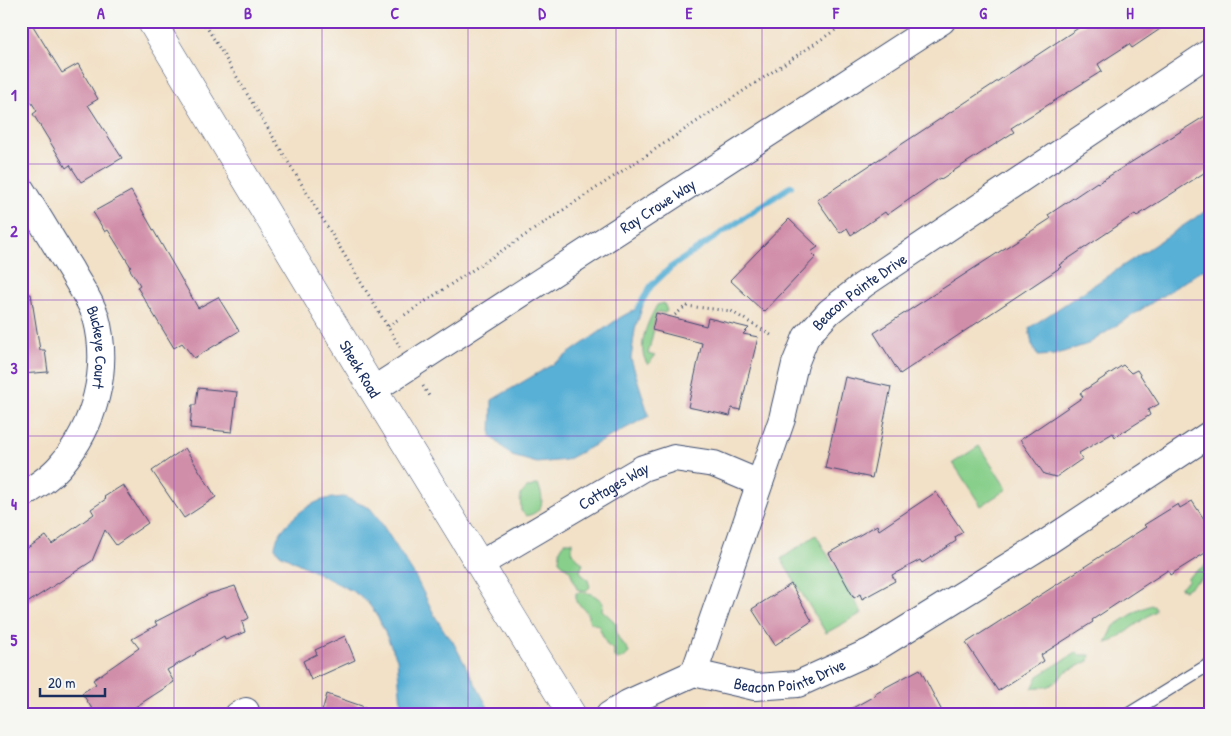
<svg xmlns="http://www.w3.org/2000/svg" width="1231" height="736" font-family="'Patrick Hand',sans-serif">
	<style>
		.green { fill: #87cf8a; stroke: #517f74 }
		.water { fill: #59b0d6; stroke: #3a709a }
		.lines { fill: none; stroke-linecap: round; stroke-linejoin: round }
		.stream { stroke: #59b0d6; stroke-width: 6 }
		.building { fill: #d18ea9 }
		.service-casing { stroke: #3b4a6e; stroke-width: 14 }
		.minor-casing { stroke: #3b4a6e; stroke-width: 28 }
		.tertiary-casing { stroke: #3b4a6e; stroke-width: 29 }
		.path { stroke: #3b4a6e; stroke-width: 3; stroke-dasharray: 1 4; stroke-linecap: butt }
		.service { stroke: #fff; stroke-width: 12 }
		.minor { stroke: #fff; stroke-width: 26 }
		.tertiary { stroke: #fff; stroke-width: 28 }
		.grid { fill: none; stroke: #7b2cbf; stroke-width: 1; stroke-opacity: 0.55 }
		.labels { text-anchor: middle; stroke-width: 4; stroke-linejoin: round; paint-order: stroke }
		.street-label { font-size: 16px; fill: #1b2f5e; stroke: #f6f6f2 }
		.neatline { fill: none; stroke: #7b2cbf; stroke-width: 2 }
		.grid-label { font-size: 16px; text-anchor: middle; font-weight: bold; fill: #7b2cbf }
	</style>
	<rect width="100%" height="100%" fill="#f6f6f2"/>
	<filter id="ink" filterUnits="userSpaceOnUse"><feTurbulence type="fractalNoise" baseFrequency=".02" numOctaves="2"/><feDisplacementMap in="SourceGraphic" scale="10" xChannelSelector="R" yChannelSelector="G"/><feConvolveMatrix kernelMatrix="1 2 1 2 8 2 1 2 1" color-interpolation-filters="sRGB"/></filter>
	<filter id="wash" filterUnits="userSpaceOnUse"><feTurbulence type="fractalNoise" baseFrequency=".0096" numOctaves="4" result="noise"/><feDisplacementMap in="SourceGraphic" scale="20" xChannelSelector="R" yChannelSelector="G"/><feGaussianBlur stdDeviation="1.12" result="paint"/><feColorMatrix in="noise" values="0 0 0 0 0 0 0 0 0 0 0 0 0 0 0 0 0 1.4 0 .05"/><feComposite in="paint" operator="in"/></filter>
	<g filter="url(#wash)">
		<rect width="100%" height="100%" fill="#f2e1c7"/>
		<!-- green -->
		<path class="green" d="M664 303 667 311 665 313 658 312 648 354 655 356 648 365C635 347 648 322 657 305Z
			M979 446 1007 489 981 506 953 463Z
			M538 484C544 499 545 512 526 516L521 511 520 495 527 488Z
			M816 535 862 613 826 633 781 559Z
			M565 542H572V552L583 564 580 571 583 576 588 580 590 587 586 591 577 589 570 571 559 561 560 550Z
			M1210 562V573L1185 590 1180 588 1188 581V577Z
			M581 592C591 593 596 595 603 603L602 610 616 623C616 630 617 638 622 643 626 647 628 648 629 653L624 658 617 660 614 657V650L607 645 598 625C585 622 591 618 585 610 583 607 579 605 576 602V593Z
			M1151 605 1155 607V611L1113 641 1106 643 1114 626 1137 611Z
			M1077 652 1080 655H1090L1089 661 1067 671 1053 684 1047 687H1037L1032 689 1038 676Z"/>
		<!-- water -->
		<path class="water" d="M1210 208V265L1088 344 1054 355 1038 356 1032 345 1029 328Z
			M643 305 635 330 631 359 649 416 566 460 537 463 512 456 491 436 492 400 555 363 621 317Z
			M344 497 370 508 378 518 415 576 435 616 445 632 452 640 492 715H402L397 659 377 615 367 602 354 592 280 554 275 548C275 531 302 508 317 502 325 498 335 498 344 497Z"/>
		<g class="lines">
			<!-- stream -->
			<path class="stream" d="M638 308 651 286 671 267 791 186"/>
		</g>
		<g id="blocks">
			<!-- building -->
			<path class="building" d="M21 21H30L62 73 78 64 98 99 88 105 122 158 81 182 70 165 66 168 33 114 37 111 21 86Z
				M1089 21H1172L1132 48 1129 44 1098 64 1102 71 1011 128 1014 132 941 179 940 178 887 215 885 212 851 235 847 228 840 233 817 200Z
				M1210 113V169L1137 216 1135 214 1059 265 1061 267 900 374 874 333 1050 219 1048 215 1097 182 1098 183Z
				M131 191 198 308 218 297 239 331 194 358 182 343 174 348 137 287 140 285 129 268 131 267 108 230 105 232 93 212Z
				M789 219 818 247 811 252 816 257 764 312 730 280Z
				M31 294 40 350H45L48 372 21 374V295Z
				M656 313 706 326 708 318 749 328 743 334 758 337 740 410 732 408 730 416 688 407 702 343 652 330Z
				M1123 365 1131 373 1137 370 1159 404 1148 410 1150 415 1115 437 1113 433 1079 453 1082 459 1056 477 1044 474 1020 440 1083 397 1080 393Z
				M845 377 891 387 872 478 825 468Z
				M198 388 237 392 232 432 190 428 192 405H196Z
				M185 448 216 497 184 518 152 471Z
				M123 485 148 523 116 545 105 530 92 561 21 607V552L46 536 52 544 94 514 91 509 106 499 104 497Z
				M936 492 963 532 955 537 956 541 922 563 920 560 892 575 895 581 862 599 860 594 854 598 829 553 877 525 879 530Z
				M1192 501 1210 528V550L1170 575 1168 570 1092 620 1093 622 1041 655 1044 661 998 691 966 643 1146 527 1144 525 1178 504 1180 508Z
				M791 584 812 621 775 645 752 609Z
				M235 586 249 618 242 622 245 632 225 640 224 636 195 653 196 654 167 670 174 682 123 715H96L82 693 96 684 93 680 139 648 132 639 157 625 155 622 209 594Z
				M345 636 355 660 311 680 303 661 317 654 315 650Z
				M920 669 944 715H840L876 695 875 693Z
				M327 694 379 712 378 715H321Z"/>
		</g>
	</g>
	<g filter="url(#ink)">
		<use href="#blocks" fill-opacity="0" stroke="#3b4a6e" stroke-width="1"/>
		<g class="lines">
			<!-- service casing -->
			<g class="service-casing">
				<path id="service" d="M1127 715 1210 664"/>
			</g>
			<!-- minor casing -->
			<g class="minor-casing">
				<g id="minor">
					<path id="s1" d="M21 189C38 216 54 243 71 270 79 285 91 301 96 317 110 369 95 426 60 466 49 479 35 487 21 496"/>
					<path id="s2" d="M373 390 942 21"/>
					<path id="s3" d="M480 564 643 468 674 458 714 464 759 483"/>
					<path id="s4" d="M694 673 782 419 795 364 806 337 829 312 863 285 1210 52"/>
					<path d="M238 715 246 711"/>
					<path id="s5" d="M609 715 628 703 694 673 755 687 798 684 871 651 1041 546 1210 434"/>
				</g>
			</g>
			<!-- tertiary casing -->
			<g class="tertiary-casing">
				<g id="tertiary">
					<path id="s6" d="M151 21 373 390 572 715"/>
				</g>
			</g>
			<!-- path -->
			<path class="path" d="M203 21 400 347
				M675 315 686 306 731 311 774 337
				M388 326 849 21
				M423 386 429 396"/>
			<!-- service -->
			<use href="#service" class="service"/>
			<!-- minor -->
			<use href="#minor" class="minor"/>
			<!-- tertiary -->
			<use href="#tertiary" class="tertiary"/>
		</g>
	</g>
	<!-- grid -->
	<path class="grid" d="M174 21V715M322 21V715M468 21V715M616 21V715M762 21V715M909 21V715M1056 21V715M21 164H1210M21 300H1210M21 436H1210M21 572H1210"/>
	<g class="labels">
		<!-- street labels -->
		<g class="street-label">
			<text dy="6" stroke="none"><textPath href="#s2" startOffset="339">Ray Crowe Way</textPath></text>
			<text dy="6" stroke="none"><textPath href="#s4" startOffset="425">Beacon Pointe Drive</textPath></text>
			<text dy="6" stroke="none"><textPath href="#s1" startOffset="179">Buckeye Court</textPath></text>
			<text dy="6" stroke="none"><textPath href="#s6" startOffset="406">Sheek Road</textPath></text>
			<text dy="6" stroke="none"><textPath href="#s3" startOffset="155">Cottages Way</textPath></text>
			<text dy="6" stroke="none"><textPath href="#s5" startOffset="194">Beacon Pointe Drive</textPath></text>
		</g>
	</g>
	<!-- margin -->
	<rect width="1231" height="736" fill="none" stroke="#f6f6f2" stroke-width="55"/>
	<!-- scale -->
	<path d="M40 688v8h65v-8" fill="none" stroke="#1b2f5e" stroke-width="2.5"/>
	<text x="48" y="688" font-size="15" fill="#1b2f5e" stroke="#f6f6f2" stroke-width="4" paint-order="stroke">20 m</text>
	<rect x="28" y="28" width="1176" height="680" class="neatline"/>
	<g class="grid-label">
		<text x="101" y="19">A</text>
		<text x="248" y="19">B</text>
		<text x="395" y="19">C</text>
		<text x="542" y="19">D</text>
		<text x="689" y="19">E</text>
		<text x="836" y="19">F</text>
		<text x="983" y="19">G</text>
		<text x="1130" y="19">H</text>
		<text x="14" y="101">1</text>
		<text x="14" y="237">2</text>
		<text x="14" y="374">3</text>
		<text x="14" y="510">4</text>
		<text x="14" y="646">5</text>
	</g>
</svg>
